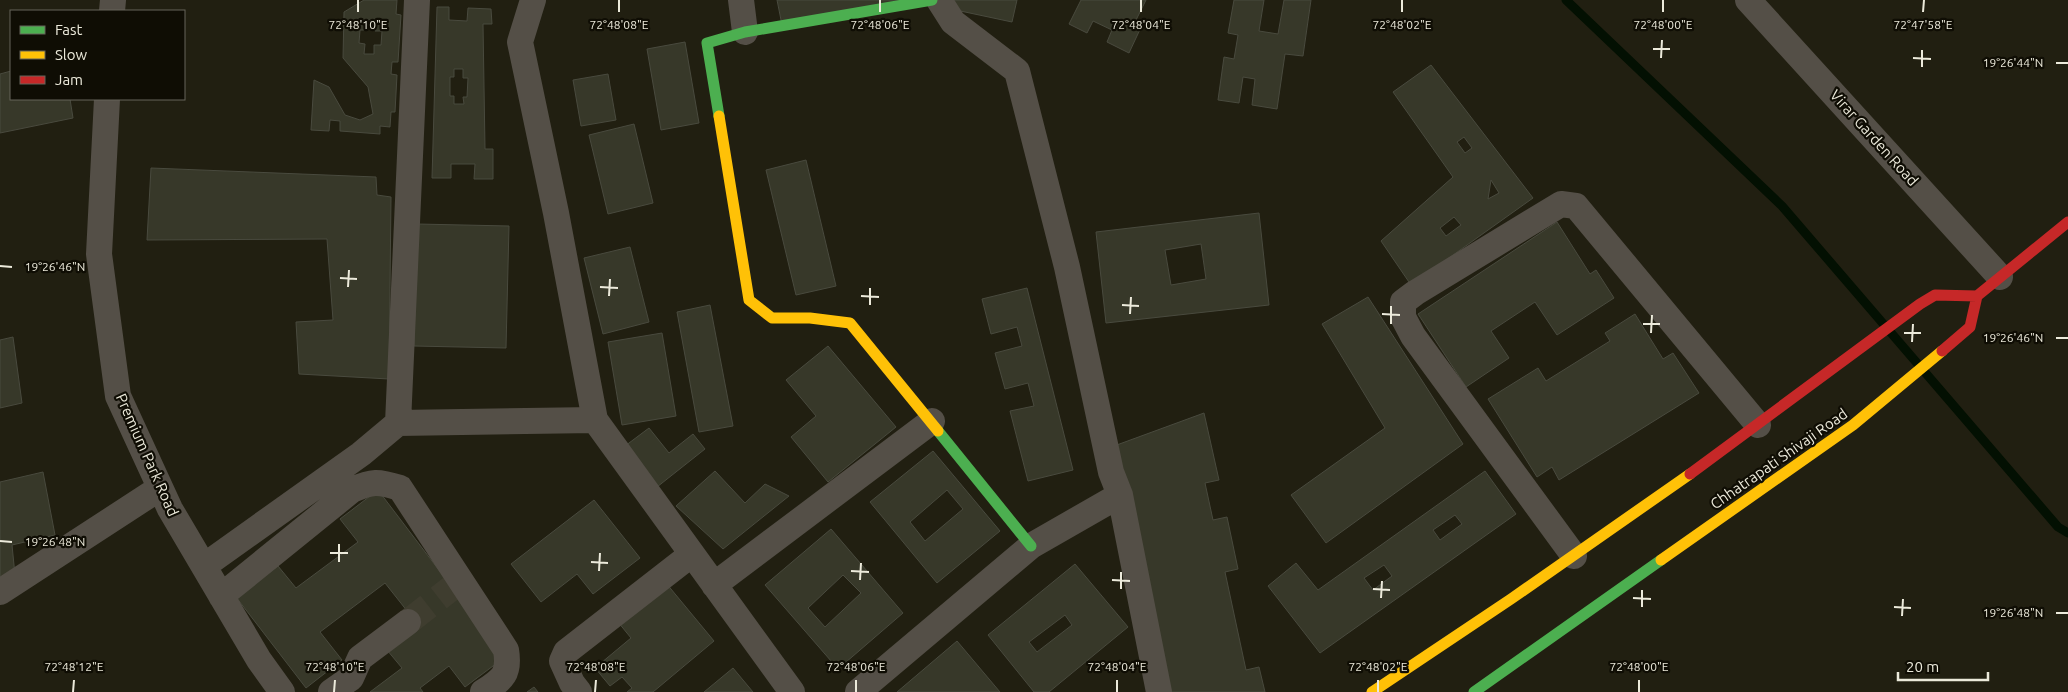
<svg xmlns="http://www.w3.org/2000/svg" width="2068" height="692" font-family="Ubuntu,sans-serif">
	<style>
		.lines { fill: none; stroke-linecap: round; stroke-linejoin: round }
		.stream { stroke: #031002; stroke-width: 9 }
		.building { fill: #373829; stroke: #494a3e; fill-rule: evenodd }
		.street-tunnel { stroke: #3f3d2f; stroke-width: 26; stroke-dasharray: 26 13; stroke-linecap: butt }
		.street { stroke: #544f47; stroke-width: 26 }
		.fast { stroke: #4caf50; stroke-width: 11 }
		.slow { stroke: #ffc107; stroke-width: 11 }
		.jam { stroke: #c62828; stroke-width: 11 }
		.ticks { fill: none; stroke: #eceadb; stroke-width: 2 }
		.labels { text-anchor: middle; stroke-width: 4.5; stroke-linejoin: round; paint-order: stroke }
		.street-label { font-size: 15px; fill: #eceadb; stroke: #0f0d04 }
		.ticks-label { font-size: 12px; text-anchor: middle; fill: #eceadb; stroke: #0f0d04; stroke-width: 4.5; stroke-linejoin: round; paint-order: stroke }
	</style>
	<rect width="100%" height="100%" fill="#211f11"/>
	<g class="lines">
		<!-- stream -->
		<path class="stream" d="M1566 0 1782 206 2058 527 2068 533"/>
	</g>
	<!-- building -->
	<path class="building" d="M364 0H397L396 14 401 15 398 62H392L391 74 397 75 395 112H391L390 127 380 126V134L340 131V121L330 120 329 131 311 130 314 80 329 87 345 115 360 120 373 114 368 87 343 58 344 12ZM366 20H376L375 31H382L381 45H374V54H364L365 44 359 43 360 30H366Z
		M777 0H907L782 25Z
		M953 0H1017L1012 22 951 9Z
		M1081 0H1146L1136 20 1143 23 1129 53 1107 42 1112 30 1093 21 1087 33 1069 24Z
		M1234 0H1264L1259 31 1278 34 1284 0H1311L1303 56 1285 54 1277 109 1252 105 1255 79 1243 77 1239 103 1218 100 1224 57 1234 59 1238 35 1228 33Z
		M437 7H449V20L467 21 468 8 491 9 492 24H483L485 149H493V179H474L475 164H451V178H432ZM454 69H463V78H468L467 97H463L464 104H454V96H450V77H454Z
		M685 42 699 123 661 130 647 49Z
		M1431 65 1533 198 1411 285 1381 241 1453 177 1393 92ZM1464 137 1472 148 1465 153 1457 142ZM1491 180 1499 193 1488 199ZM1454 217 1461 225 1446 236 1440 228Z
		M11 71V99H70L73 118 0 133V74Z
		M608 74 616 120 581 126 573 80Z
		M634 124 653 203 608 214 589 135Z
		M806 160 836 286 796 295 766 170Z
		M151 168 376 177 377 195 391 197 389 379 299 374 296 322 333 320 327 239 147 240Z
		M1259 213 1269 305 1106 323 1096 232ZM1201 244 1206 279 1171 285 1165 250Z
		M1557 222 1590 274 1596 270 1614 298 1557 335 1535 302 1491 331 1509 358 1466 387 1418 314Z
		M417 224 509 226 506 348 414 346Z
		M630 247 649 322 603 334 584 258Z
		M1027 288 1073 470 1028 481 1010 411 1034 406 1028 383 1005 389 995 353 1022 346 1017 327 991 334 982 299Z
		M1368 297 1463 444 1326 543 1291 495 1385 428 1322 324Z
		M710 305 733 426 699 432 677 312Z
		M1635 314 1663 359 1673 353 1699 393 1559 480 1552 467 1537 477 1488 399 1538 368 1546 381 1610 341 1605 333Z
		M662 333 676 416 622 425 608 342Z
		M13 337 22 403 0 408V340Z
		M828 346 896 427 828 482 791 437 816 416 786 380Z
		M1204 413 1219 480 1205 483 1213 520 1227 517 1238 569 1225 572 1246 670 1259 667 1265 692H1170L1114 446Z
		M649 428 669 453 693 434 705 449 657 487 625 446Z
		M933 451 1000 531 937 583 870 502ZM947 490 963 509 925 541 910 522Z
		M715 471 745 503 765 484 789 496 723 549 676 506Z
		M1485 471 1516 514 1320 653 1268 586 1296 563 1318 590ZM1455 515 1462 524 1440 540 1433 530ZM1384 565 1392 576 1373 590 1364 578Z
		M43 472 55 535 12 545 15 575 0 579V482Z
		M378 490 505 657 465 687 449 666 420 688 423 692H370L402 668 387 650 419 626 385 583 320 632 342 660 306 688 236 597 278 566 296 588 358 542 340 519Z
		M594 500 640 558 593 594 577 574 541 602 511 564Z
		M831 529 903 613 838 669 765 585ZM843 575 861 593 825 627 808 608Z
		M1075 564 1128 627 1049 692H1034L988 635ZM1065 615 1072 625 1037 652 1029 642Z
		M666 583 714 641 653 692H627L632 688 622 677 610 686 595 668 631 638 618 622Z
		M957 641 1000 692H897Z
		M733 668 753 692H704Z
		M534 687 538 692H527Z"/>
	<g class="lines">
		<!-- street-tunnel -->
		<path class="street-tunnel" d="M408 622 454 586"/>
		<!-- street -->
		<path class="street" d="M533 0 520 42 556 213 595 420 792 692
			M741 0 745 32
			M939 0 953 22 1017 71 1067 267 1111 472 1120 495 1159 692
			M1748 0 2000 277
			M112 11 113 0
			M107 99 99 254 118 396 170 509 259 660 282 692
			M398 423 595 420
			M1574 556 1413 336 1403 317V302L1415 293 1561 204 1576 206 1758 425
			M204 566 361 454 398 423 417 0
			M714 585 932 421
			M0 592 160 488
			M221 596 352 490C372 481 378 481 400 488L506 650C510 674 503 679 483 692
			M331 692 351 678 360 658 408 622
			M579 692 572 683 562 661 566 652 692 554
			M858 692 1031 546 1120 495"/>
		<!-- fast -->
		<path class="fast" d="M719 116 707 43 745 32 932 0
			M938 431 1031 546
			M1474 692 1661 560"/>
		<!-- slow -->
		<path class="slow" d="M719 116 749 300 772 318H810L850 323 938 431
			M1661 560 1853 425 1942 351
			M1372 692 1511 599 1690 474"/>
		<!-- jam -->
		<path class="jam" d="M1942 351 1970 327 1977 296 2068 222
			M1690 474 1920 304 1935 295 1977 296"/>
	</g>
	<!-- ticks -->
	<path class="ticks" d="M358 12V0M619 12V0M880 12V0M1141 12V0M1402 12V0M1663 12V0M1923 12 1924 0M1653 49H1670M1661 58 1662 40M1913 58 1931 59M2056 63H2068M1922 67V50M0 266 12 267M340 278 357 279M348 287 349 270M600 287 618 288M609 296 610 279M861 296 879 297M870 305V288M1122 305 1139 306M1130 314 1131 297M1382 314 1400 315M1391 324V306M1643 324H1660M1651 333 1652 315M1904 333H1921M2056 338H2068M1912 342 1913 324M0 541 12 542M330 553H348M339 562V544M591 562 608 563M599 571 600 553M851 571 869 572M860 580 861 563M1112 580 1130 581M1121 589V572M1373 589 1390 590M1381 598 1382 581M1633 598 1651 599M1642 607V590M1894 607 1911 608M2056 613H2068M1902 616 1903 599M73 692 74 680M334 692 335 680M595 692 596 680M856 692V680M1117 692V680M1378 692V680M1639 692V680"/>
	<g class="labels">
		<!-- street labels -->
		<g class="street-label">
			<text transform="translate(1874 138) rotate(48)" y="5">Virar Garden Road</text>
			<text transform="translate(147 455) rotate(66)" y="5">Premium Park Road</text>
			<text transform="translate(1779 459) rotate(-35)" y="5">Chhatrapati Shivaji Road</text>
		</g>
	</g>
	<g class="ticks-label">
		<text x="358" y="29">72°48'10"E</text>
		<text x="619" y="29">72°48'08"E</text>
		<text x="880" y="29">72°48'06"E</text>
		<text x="1141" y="29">72°48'04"E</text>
		<text x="1402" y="29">72°48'02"E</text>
		<text x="1663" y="29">72°48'00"E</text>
		<text x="1923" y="29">72°47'58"E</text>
		<text x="2013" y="67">19°26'44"N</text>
		<text x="55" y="271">19°26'46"N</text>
		<text x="2013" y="342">19°26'46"N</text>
		<text x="55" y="546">19°26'48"N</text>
		<text x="2013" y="617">19°26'48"N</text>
		<text x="74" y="671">72°48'12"E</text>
		<text x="335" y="671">72°48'10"E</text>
		<text x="596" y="671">72°48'08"E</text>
		<text x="856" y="671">72°48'06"E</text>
		<text x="1117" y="671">72°48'04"E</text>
		<text x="1378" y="671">72°48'02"E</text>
		<text x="1639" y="671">72°48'00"E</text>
	</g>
	<!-- legend -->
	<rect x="10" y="10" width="175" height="90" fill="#0f0d04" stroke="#67655a"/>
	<rect x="20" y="26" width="25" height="8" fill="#4caf50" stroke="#67655a"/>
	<text x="55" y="35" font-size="15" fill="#eceadb">Fast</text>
	<rect x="20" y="51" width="25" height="8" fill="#ffc107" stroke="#67655a"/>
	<text x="55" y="60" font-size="15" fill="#eceadb">Slow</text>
	<rect x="20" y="76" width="25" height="8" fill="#c62828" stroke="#67655a"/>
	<text x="55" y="85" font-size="15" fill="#eceadb">Jam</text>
	<!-- scale -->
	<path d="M1898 672v8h90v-8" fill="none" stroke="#eceadb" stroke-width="2.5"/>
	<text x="1906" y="672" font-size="15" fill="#eceadb" stroke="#0f0d04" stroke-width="4" paint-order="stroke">20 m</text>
</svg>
